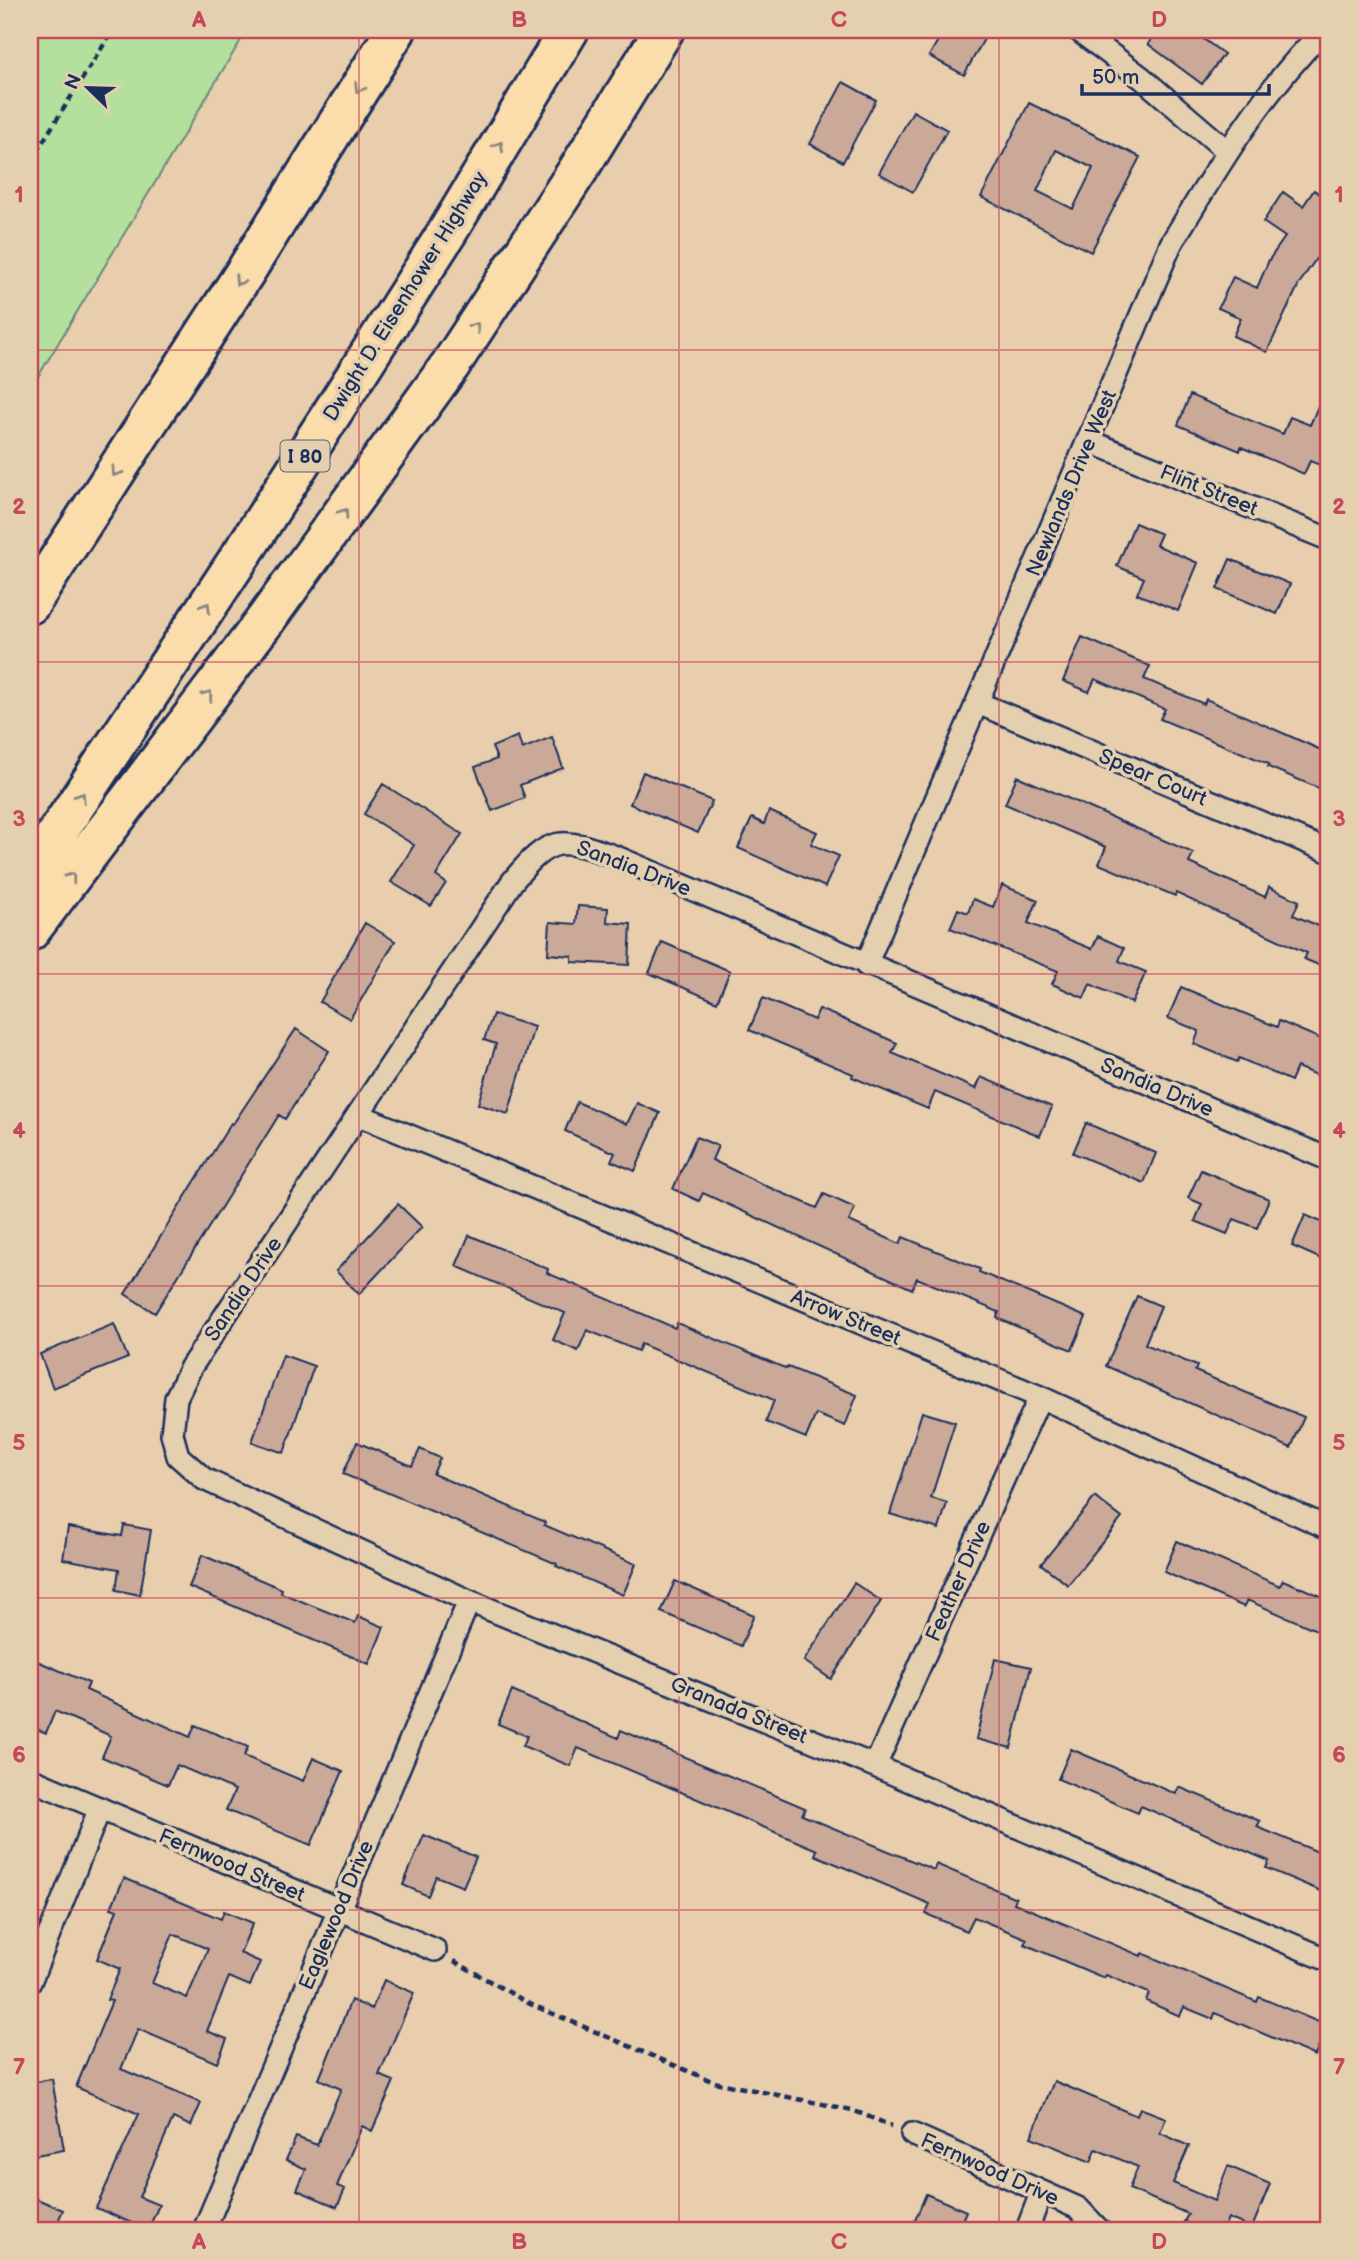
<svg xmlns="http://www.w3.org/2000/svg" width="1358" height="2260" font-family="'Balsamiq Sans',sans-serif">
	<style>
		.green { fill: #b5df9c; stroke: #68877d; stroke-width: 2 }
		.building { fill: #cba998; stroke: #1b2f5e; stroke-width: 2; fill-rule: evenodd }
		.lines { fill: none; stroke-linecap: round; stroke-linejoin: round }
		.street-casing { stroke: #1b2f5e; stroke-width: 26 }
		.highway-casing { stroke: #1b2f5e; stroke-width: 44 }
		.path { stroke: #1b2f5e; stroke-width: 4.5; stroke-dasharray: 7 5; stroke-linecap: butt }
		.street { stroke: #e4cfae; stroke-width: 21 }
		.highway { stroke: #fbddab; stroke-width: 38 }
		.oneway { stroke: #8b8684 }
		.grid { fill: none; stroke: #c8485b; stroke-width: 2; stroke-opacity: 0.55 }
		.labels { text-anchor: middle; stroke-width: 7; stroke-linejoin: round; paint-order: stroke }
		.shield { fill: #e4cfae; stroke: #575f76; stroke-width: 2 }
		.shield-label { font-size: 19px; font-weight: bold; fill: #1b2f5e }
		.street-label { font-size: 21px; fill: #1b2f5e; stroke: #e4cfae }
		.neatline { fill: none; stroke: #c8485b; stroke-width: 2.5 }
		.grid-label { font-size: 23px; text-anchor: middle; font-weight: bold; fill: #c8485b }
	</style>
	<rect width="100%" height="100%" fill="#e8ceac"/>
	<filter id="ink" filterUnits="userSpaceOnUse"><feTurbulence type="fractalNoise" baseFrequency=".0143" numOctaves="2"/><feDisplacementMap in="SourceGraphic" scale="14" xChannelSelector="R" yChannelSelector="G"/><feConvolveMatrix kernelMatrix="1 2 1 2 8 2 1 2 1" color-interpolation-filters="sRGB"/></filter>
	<g filter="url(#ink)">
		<!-- green -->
		<path class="green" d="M30 30H247L30 390Z"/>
		<!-- building -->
		<path class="building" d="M944 30H989L964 75 929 56Z
			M1158 30H1191L1224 54 1202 84 1148 44Z
			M843 82 876 100 843 162 810 144Z
			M1029 103 1140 157 1091 252 981 197ZM1056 150 1093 168 1073 209 1037 191Z
			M913 111 947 130 913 192 879 173Z
			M1314 190 1328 200V241L1299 284 1267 352 1233 336 1241 318 1218 308 1233 277 1257 288 1269 260 1285 237 1263 222 1283 192 1303 206Z
			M1328 383V468L1310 461 1304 474 1241 447 1240 451 1178 425 1190 395 1283 434 1290 417 1310 425Z
			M1135 523 1161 534 1156 545 1198 563 1178 611 1137 594 1144 578 1117 566Z
			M1230 559 1290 584 1277 614 1217 589Z
			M1082 637 1150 666 1144 679 1204 704 1206 699 1328 753V792L1268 767 1269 764 1160 719 1165 709 1095 679 1089 692 1063 681Z
			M518 736 522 749 552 737 563 768 520 785 525 798 492 811 475 767 497 759 492 747Z
			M643 772 712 801 698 833 630 804Z
			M1017 776 1193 853 1189 863 1265 897 1269 887 1299 901 1293 915 1328 930V969L1304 959 1307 953 1176 893 1175 896 1099 864 1106 847 1005 804Z
			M383 784 462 834 436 876 446 883 431 906 391 882 414 845 364 814Z
			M769 811 817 832 811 844 839 856 825 887 738 848 752 818 764 824Z
			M1002 885 1038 900 1028 923 1092 949 1098 936 1124 948 1119 961 1146 972 1132 1003 1090 984 1084 998 1052 984 1058 971 950 928 958 909 968 913 973 899 993 907Z
			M578 906 608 908 607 922 631 924 629 965 572 962V956L548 954 550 922 576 924Z
			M365 923 395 941 350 1019 320 1002Z
			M662 942 730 971 717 1002 649 973Z
			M1181 987 1277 1027 1279 1021 1328 1042V1080L1297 1067 1291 1081 1239 1058 1237 1062 1194 1044 1199 1031 1168 1018Z
			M763 998 814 1020 819 1009 843 1019 897 1043 892 1053 976 1089 981 1077 1052 1107 1040 1136 935 1092 928 1109 852 1077 853 1074 749 1030Z
			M493 1014 534 1027 508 1114 478 1104 496 1044 484 1040Z
			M296 1029 329 1051 285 1119 279 1115 155 1313 125 1294 231 1123 233 1124Z
			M577 1102 627 1124 637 1103 660 1113 635 1171 611 1161 615 1153 565 1131Z
			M1086 1123 1156 1153 1144 1183 1073 1153Z
			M696 1137 718 1146 712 1160 766 1186 817 1208 824 1194 855 1208 849 1221 900 1244 903 1237 980 1269 979 1272 1086 1317 1072 1350 997 1318 999 1312 917 1278 912 1289 703 1193 699 1201 673 1189Z
			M1201 1170 1269 1199 1257 1228 1234 1219 1227 1234 1195 1221 1202 1204 1188 1198Z
			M398 1204 422 1227 359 1294 336 1271Z
			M1305 1215 1328 1225V1262L1292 1246Z
			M469 1235 548 1269 547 1273 675 1328 677 1323 787 1369 788 1367 857 1395 845 1426 816 1414 806 1438 766 1422 774 1400 641 1344 638 1351 587 1330 578 1351 553 1340 565 1313 456 1266Z
			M1137 1296 1161 1306 1145 1344 1197 1366 1195 1371 1304 1417 1291 1448 1106 1366Z
			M114 1324 128 1358 53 1388 40 1354Z
			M283 1355 314 1366 284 1453 252 1442Z
			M922 1412 955 1422 931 1498 947 1503 939 1529 890 1514Z
			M357 1442 412 1466 420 1449 440 1458 433 1474 545 1522 544 1525 636 1564 623 1595 556 1566 557 1564 343 1474Z
			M1095 1497 1122 1518 1068 1585 1041 1564Z
			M124 1525 151 1530 140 1595 116 1590 119 1569 63 1559 68 1527 122 1536Z
			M1177 1541 1280 1586 1283 1580 1328 1599V1635L1247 1600 1244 1607 1164 1572Z
			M202 1555 282 1589 281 1593 355 1623 358 1616 384 1627 369 1664 189 1587Z
			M675 1581 754 1615 741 1646 661 1612Z
			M854 1583 881 1601 831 1679 804 1661Z
			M30 1658 89 1683 86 1690 190 1737 195 1725 248 1747 244 1756 303 1781 313 1758 343 1771 311 1845 226 1810 235 1790 177 1765 168 1785 102 1757 111 1736 91 1727 55 1711 46 1733 30 1726Z
			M995 1659 1031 1667 1011 1748 976 1739Z
			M512 1691 618 1738 621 1730 805 1808 802 1815 934 1870 936 1864 1016 1898 1014 1903 1141 1956 1142 1953 1257 2002 1259 1997 1328 2026 1315 2056 1215 2013 1213 2019 1184 2007 1180 2016 1146 2001 1149 1993 1106 1975 1104 1978 1024 1944 1027 1939 974 1917 967 1931 926 1914 930 1904 815 1855 817 1850 578 1748 570 1766 523 1746 527 1736 498 1724Z
			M1071 1749 1176 1794 1179 1787 1260 1821 1257 1827 1328 1856V1894L1266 1868 1269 1861 1141 1806 1138 1813 1058 1779Z
			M424 1835 476 1857 463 1887 436 1876 428 1896 403 1885Z
			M124 1878 221 1919 224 1911 253 1923 240 1953 260 1962 250 1986 229 1977 207 2031 227 2039 217 2063 138 2029 121 2069 201 2103 191 2126 173 2118 139 2197 159 2205 148 2230 96 2208 139 2114 76 2087 112 2001 107 2000 120 1969 97 1959 117 1910 111 1908ZM173 1934 208 1949 187 1998 152 1983Z
			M384 1980 414 1993 379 2075 394 2081 372 2131 362 2126 337 2186 345 2189 337 2207 297 2190 306 2169 286 2160 296 2137 317 2145 341 2089 319 2079 341 2025 351 2000 372 2009Z
			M52 2079 64 2150 30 2156V2083Z
			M1054 2081 1137 2116 1140 2108 1166 2118 1160 2133 1189 2146 1173 2183 1214 2201 1228 2166 1270 2184 1252 2228 1228 2218 1223 2230H1203L1184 2222 1188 2214 1129 2189 1138 2167 1096 2149 1091 2162 1031 2137Z
			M926 2194 966 2211 958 2230H911Z
			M30 2196 63 2210 54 2230H30Z"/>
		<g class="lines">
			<!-- street casing -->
			<g class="street-casing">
				<path id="street" d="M1078 30 1142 78 1227 151
					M1089 441 1328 539
					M978 703 1328 851
					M866 965 1171 244C1216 169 1262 92 1324 30
					M359 1115 1040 1397 1328 1528
					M1328 1159 616 857C561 837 550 835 512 882L191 1367 176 1398 172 1434 178 1456 204 1479 469 1601 875 1766 1328 1960
					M875 1766 1040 1397
					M30 1779 435 1950
					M30 1982 100 1808
					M912 2134 1078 2208 1099 2230
					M204 2230 469 1601
					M1027 2230 1041 2193"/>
			</g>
			<!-- highway casing -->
			<g class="highway-casing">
				<path id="highway" d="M30 604 247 269 396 30
					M30 874 253 537 448 231 569 30
					M30 931 264 622 451 364 578 170 664 30"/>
			</g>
			<!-- path -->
			<path class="path" d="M30 162 113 30
				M454 1961 530 2004 714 2082 852 2110 892 2126"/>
			<!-- street -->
			<use href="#street" class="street"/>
			<!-- highway -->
			<use href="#highway" class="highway"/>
		</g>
		<!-- one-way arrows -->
		<defs><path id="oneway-chevron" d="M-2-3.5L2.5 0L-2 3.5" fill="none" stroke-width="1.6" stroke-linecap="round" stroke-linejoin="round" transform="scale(1.75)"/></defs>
		<g class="oneway">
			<use href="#oneway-chevron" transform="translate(359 88) rotate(122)"/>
			<use href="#oneway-chevron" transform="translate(499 146) rotate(-59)"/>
			<use href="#oneway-chevron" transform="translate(239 281) rotate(123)"/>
			<use href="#oneway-chevron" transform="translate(475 327) rotate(-57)"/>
			<use href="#oneway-chevron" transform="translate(116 472) rotate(123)"/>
			<use href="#oneway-chevron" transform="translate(344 513) rotate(-54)"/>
			<use href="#oneway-chevron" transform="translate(206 607) rotate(-57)"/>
			<use href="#oneway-chevron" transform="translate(208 695) rotate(-53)"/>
			<use href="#oneway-chevron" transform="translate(81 797) rotate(-57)"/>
			<use href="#oneway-chevron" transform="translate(71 877) rotate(-53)"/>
		</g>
	</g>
	<!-- grid -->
	<path class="grid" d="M359 30V2230M679 30V2230M999 30V2230M30 350H1328M30 662H1328M30 974H1328M30 1286H1328M30 1598H1328M30 1910H1328"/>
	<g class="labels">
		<!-- shield labels -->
		<rect class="shield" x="280.5" y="440.5" width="49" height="31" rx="5"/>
		<g class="shield-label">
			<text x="305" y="463">I 80</text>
		</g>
		<!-- street labels -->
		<g class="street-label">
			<text transform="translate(405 296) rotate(-58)" y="7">Dwight D. Eisenhower Highway</text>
			<text transform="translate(1071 483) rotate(-67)" y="7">Newlands Drive West</text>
			<text transform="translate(1209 490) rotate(22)" y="7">Flint Street</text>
			<text transform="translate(1153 777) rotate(23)" y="7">Spear Court</text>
			<text transform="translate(634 868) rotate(21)" y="7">Sandia Drive</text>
			<text transform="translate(1157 1087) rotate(23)" y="7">Sandia Drive</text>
			<text transform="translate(243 1289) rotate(-56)" y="7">Sandia Drive</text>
			<text transform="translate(846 1317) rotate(22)" y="7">Arrow Street</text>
			<text transform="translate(958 1581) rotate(-66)" y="7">Feather Drive</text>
			<text transform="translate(739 1710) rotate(22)" y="7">Granada Street</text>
			<text transform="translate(232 1865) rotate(23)" y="7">Fernwood Street</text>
			<text transform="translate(336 1915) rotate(-67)" y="7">Eaglewood Drive</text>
			<text transform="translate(990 2169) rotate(24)" y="7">Fernwood Drive</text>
		</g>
	</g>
	<!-- margin -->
	<rect width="1358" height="2260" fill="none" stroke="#e4cfae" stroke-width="77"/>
	<!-- north arrow -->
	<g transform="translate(88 88) rotate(293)" stroke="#e4cfae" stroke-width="5" paint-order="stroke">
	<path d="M0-5L12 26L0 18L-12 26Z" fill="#1b2f5e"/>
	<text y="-10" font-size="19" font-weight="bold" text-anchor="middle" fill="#1b2f5e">N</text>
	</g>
	<!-- scale -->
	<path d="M1082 84v10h187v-10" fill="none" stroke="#1b2f5e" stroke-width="3.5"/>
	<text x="1092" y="84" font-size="21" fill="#1b2f5e" stroke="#e4cfae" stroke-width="5" paint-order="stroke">50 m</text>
	<rect x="38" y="38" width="1282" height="2184" class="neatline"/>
	<g class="grid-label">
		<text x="199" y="27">A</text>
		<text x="519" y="27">B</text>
		<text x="839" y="27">C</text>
		<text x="1159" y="27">D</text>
		<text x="19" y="202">1</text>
		<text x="1339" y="202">1</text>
		<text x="19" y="514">2</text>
		<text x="1339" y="514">2</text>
		<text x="19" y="826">3</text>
		<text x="1339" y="826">3</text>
		<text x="19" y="1138">4</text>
		<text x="1339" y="1138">4</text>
		<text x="19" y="1450">5</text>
		<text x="1339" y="1450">5</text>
		<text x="19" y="1762">6</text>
		<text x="1339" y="1762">6</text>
		<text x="19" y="2074">7</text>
		<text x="1339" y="2074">7</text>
		<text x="199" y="2249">A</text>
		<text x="519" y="2249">B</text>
		<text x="839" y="2249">C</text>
		<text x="1159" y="2249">D</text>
	</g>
</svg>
